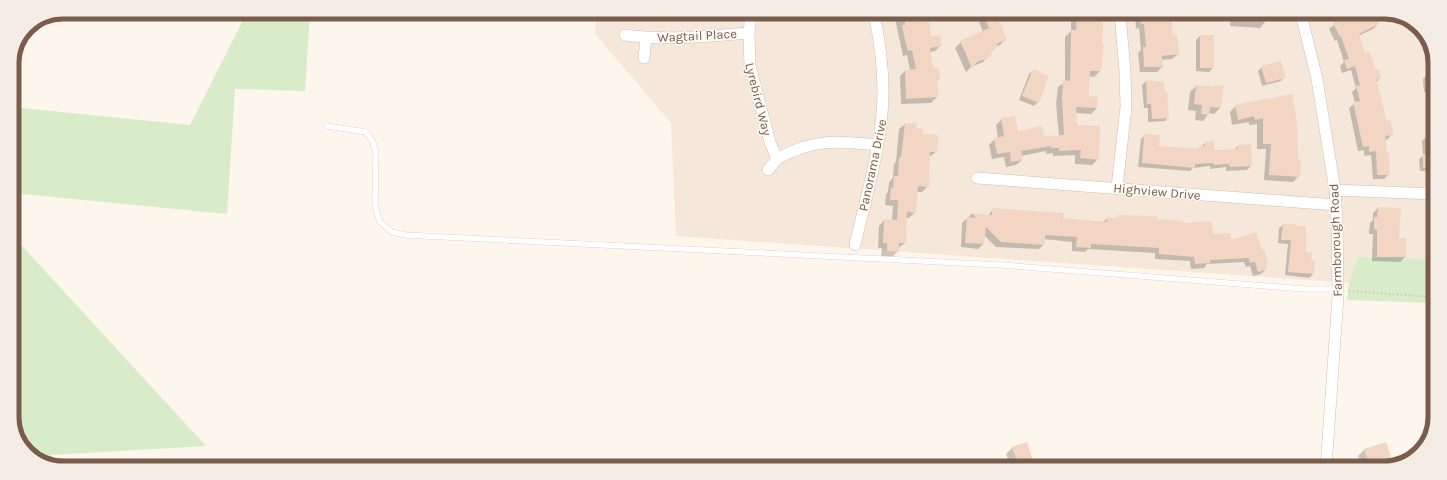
<svg xmlns="http://www.w3.org/2000/svg" width="1447" height="480" font-family="Karla,sans-serif">
	<style>
		.residential { fill: #f5e8da }
		.green { fill: #d8ecc9 }
		.shadow { fill: #0003 }
		.building { fill: #f3d5c3 }
		.lines { fill: none; stroke-linecap: round; stroke-linejoin: round }
		.service-casing { stroke: #d1beb0; stroke-width: 6 }
		.minor-casing { stroke: #d1beb0; stroke-width: 12 }
		.path { stroke: #d9b8a5; stroke-width: 2; stroke-dasharray: 1 3; stroke-linecap: butt }
		.service { stroke: #fff; stroke-width: 5.5 }
		.minor { stroke: #fff; stroke-width: 11 }
		.labels { text-anchor: middle; stroke-width: 3; stroke-linejoin: round; paint-order: stroke }
		.street-label { font-size: 13px; fill: #7a5c4d; stroke: #fffaf3 }
		.rim { fill: none; stroke: #7a5c4d; stroke-width: 5 }
	</style>
	<rect width="100%" height="100%" fill="#fdf6ec"/>
	<!-- residential -->
	<path class="residential" d="M596 13 1400 15 1424 32 1435 60 1433 287 1349 283 676 236 671 123 595 34Z"/>
	<!-- green -->
	<path class="green" d="M247 12H310L305 91 235 89 227 214 12 193V107L190 125Z
		M1425 207 1434 208V258Z
		M12 235 206 446 34 456 23 448 12 420Z
		M1358 257 1434 260 1433 303 1347 300 1349 283Z"/>
	<!-- shadow -->
	<path class="shadow" d="M894 14H924L930 37 941 45 935 51 930 52 933 69 939 79 936 81 937 97 931 103 901 104 900 76 905 71 910 70 907 55 903 56Z
		M965 14H998L1000 20 998 21 1005 40 1000 45 995 47 983 62 971 67 966 72 955 48 961 42 983 32 977 17 968 21Z
		M1135 14H1170L1172 37 1178 54 1172 59 1161 60 1162 67 1157 72H1140L1138 53 1141 50 1139 28 1136 29Z
		M1231 14H1269L1265 22 1260 28 1230 26Z
		M1077 15 1100 71 1094 77 1089 76 1088 97 1097 98V108L1091 114 1075 113 1076 126 1098 159 1092 165 1075 164V155L1053 156V153L1046 154V151L1021 156 1022 160 1016 165 1006 167 1004 157 992 159 989 145 995 139 998 138 996 125 1002 119 1017 132 1043 137 1059 136 1056 104 1058 87 1065 82V37L1071 31V21Z
		M1332 15H1373L1378 24 1373 29 1358 36 1365 54 1380 78 1376 82 1386 122 1392 134 1388 139 1385 140 1389 174 1384 179H1373L1371 155 1364 156V150L1358 151 1349 108 1355 103 1352 92 1356 88 1351 70 1342 73 1340 66 1344 62 1337 40 1335 41 1329 29 1336 23Z
		M1416 26 1424 32 1426 36 1417 37Z
		M1200 36 1213 68 1209 72 1196 71V40Z
		M1429 45 1435 60V99L1434 91 1424 92 1423 79 1428 74H1433Z
		M1262 67 1284 77 1281 81 1262 86 1258 71Z
		M1033 71 1038 102 1034 106 1019 100 1029 74Z
		M1146 81 1168 117 1165 121 1148 122V108H1144L1142 85Z
		M1196 86 1212 88 1215 86 1220 108 1214 114 1209 113 1203 121 1195 120 1196 111 1188 110 1190 92Z
		M1291 95 1299 176 1293 182 1264 180 1266 149H1257V124L1249 125V122L1232 125 1230 112 1236 106Z
		M905 124 915 129 936 152 929 157 928 186 922 192H917L915 212 909 218H906L905 243 898 248V251L892 257 881 256 882 248H878L879 226 884 220 892 221 893 206 885 205 886 194 888 192 889 182 893 178 894 164 896 162 899 129Z
		M1145 135 1158 147 1197 150 1205 143 1214 151 1234 150 1238 146 1251 166 1247 170 1226 171V167L1210 169V166L1193 168 1190 171 1138 167 1141 139Z
		M1426 137H1434V171H1420L1419 159 1423 156 1422 141Z
		M1378 208 1398 239 1405 257 1400 262 1372 261 1373 234H1369L1370 223 1373 220V213Z
		M993 209 1062 219 1103 222 1108 218 1115 219 1118 216 1182 224 1230 241 1265 265 1266 269 1261 274 1253 276 1250 266 1246 267 1244 262 1207 264 1204 268 1191 269 1190 261 1155 259V253L1088 249 1085 252 1072 251V242L1044 239V244L1039 249 996 247 984 235 983 244 978 249 961 247 962 223 972 214 988 216Z
		M1283 225 1310 262 1313 274 1309 278 1285 275 1288 244 1278 243 1279 228Z
		M1026 443 1034 467H1004L1009 462 1006 454 1012 448Z
		M1364 450 1393 465 1384 468H1362L1358 456Z"/>
	<!-- building -->
	<path class="building" d="M904 14H925L927 22 929 21 931 36 940 35 942 46 930 48 933 68H939L940 79H937L938 97 906 99 905 70 916 69 912 50 908 51 904 36 902 25H905Z
		M983 14H1015L999 21 1007 40 998 43 994 51 993 50 990 57 977 62 972 68 960 41 989 28Z
		M1077 14H1103L1102 45H1104L1101 71H1090L1089 96 1098 97 1097 108 1076 107 1077 125 1100 126 1099 160 1080 158 1081 150 1059 151V148H1051V146L1021 151 1023 160 1011 162 1010 152 997 154 994 138 1004 136 1001 118 1015 116 1018 131 1042 126 1044 136 1064 135 1062 98 1063 80 1070 81 1071 30H1076Z
		M1140 14H1171L1173 36 1177 35 1179 54 1162 56 1163 67H1144L1143 47H1146L1144 24H1141Z
		M1351 15H1374L1379 24 1359 34 1365 53 1369 51 1376 70 1379 69 1381 78 1376 80 1387 121 1390 120 1394 135 1385 136 1387 153 1389 152 1390 175H1377L1376 151 1369 152V146L1363 147 1353 102 1360 101 1356 86 1360 85 1355 66 1347 69 1344 60 1349 59 1341 36 1340 37 1333 23Z
		M1200 35H1214V68H1200Z
		M1281 61 1286 78 1266 83 1261 66Z
		M1033 69 1049 76 1039 103 1022 96Z
		M1146 80 1164 82 1165 91H1167L1169 118 1152 119 1151 104H1147Z
		M1196 85 1214 87V85L1224 86 1221 108 1210 107 1209 115 1201 114 1202 105 1194 104Z
		M1292 94 1297 122 1298 159 1301 160 1300 177 1269 175 1271 144H1263V118L1255 120 1254 116 1238 120 1235 105Z
		M905 123H917L916 128H923V134L938 135 937 152H930L929 187 918 186 916 213 907 212 906 243H899V252L887 251V243H883L884 219 897 220 898 200H890L891 188H893L894 176H898L899 158H901Z
		M1144 134 1160 135 1159 146 1199 149V146H1205L1204 142 1214 141V150L1238 149V145L1251 144 1252 166 1230 167 1229 164 1214 165 1213 163 1195 164V168L1142 163Z
		M1426 136H1434V167L1423 168V154H1426Z
		M1378 207 1401 208 1399 238H1406V257H1377V230L1374 229V217H1377Z
		M992 208 1064 213 1063 218 1107 222V217L1117 218V215L1157 216V219L1183 221V223L1212 221 1213 234 1231 233V240L1256 232 1262 250 1264 249 1267 258H1266L1268 264 1266 265 1267 269 1258 272 1255 262 1250 263 1249 258 1210 260V263L1195 264 1194 257 1159 254V248L1091 244V248L1076 247 1077 237 1045 235V245L1001 242 986 227 984 244 965 243 967 217 976 218 972 213 992 215Z
		M1283 224H1296V226H1306V252L1312 253 1311 261H1315L1314 274 1288 272 1291 240H1281Z
		M1027 442 1035 467H997V465L1016 459 1012 447Z
		M1386 442 1394 465 1384 468H1370L1364 449Z"/>
	<g class="lines">
		<!-- service casing -->
		<g class="service-casing">
			<path id="service" d="M327 126 366 132 373 142 376 154 375 206 380 222 392 232 405 235 1001 265 1304 289H1338"/>
		</g>
		<!-- minor casing -->
		<g class="minor-casing">
			<path id="minor" d="M749 13 750 23 749 33 750 66 770 142 777 159C813 138 839 141 878 145
				M1301 14 1317 79 1335 190 1337 220 1338 296 1326 468
				M625 35C666 41 708 36 749 33
				M644 58 646 38
				M768 170 777 159
				M977 178 1336 205
				M1117 187 1126 107 1125 71 1120 14
				M1335 190 1434 194
				M855 245C865 201 878 158 882 114 885 80 881 46 874 14"/>
		</g>
		<!-- path -->
		<path class="path" d="M1349 291 1433 297"/>
		<!-- service -->
		<use href="#service" class="service"/>
		<!-- minor -->
		<use href="#minor" class="minor"/>
	</g>
	<g class="labels">
		<!-- street labels -->
		<g class="street-label">
			<text transform="translate(697 35) rotate(-3)" y="5">Wagtail Place</text>
			<text transform="translate(759 99) rotate(76)" y="5">Lyrebird Way</text>
			<text transform="translate(872 165) rotate(-78)" y="5">Panorama Drive</text>
			<text transform="translate(1157 191) rotate(5)" y="5">Highview Drive</text>
			<text transform="translate(1335 240) rotate(-92)" y="5">Farmborough Road</text>
		</g>
	</g>
	<!-- crop -->
	<path d="M0 0H1447V480H0ZM63 19H1384A44 44 0 0 1 1428 63V417A44 44 0 0 1 1384 461H63A44 44 0 0 1 19 417V63A44 44 0 0 1 63 19Z" fill="#f4ede6" fill-rule="evenodd"/>
	<path class="rim" d="M63 19H1384A44 44 0 0 1 1428 63V417A44 44 0 0 1 1384 461H63A44 44 0 0 1 19 417V63A44 44 0 0 1 63 19Z"/>
</svg>
